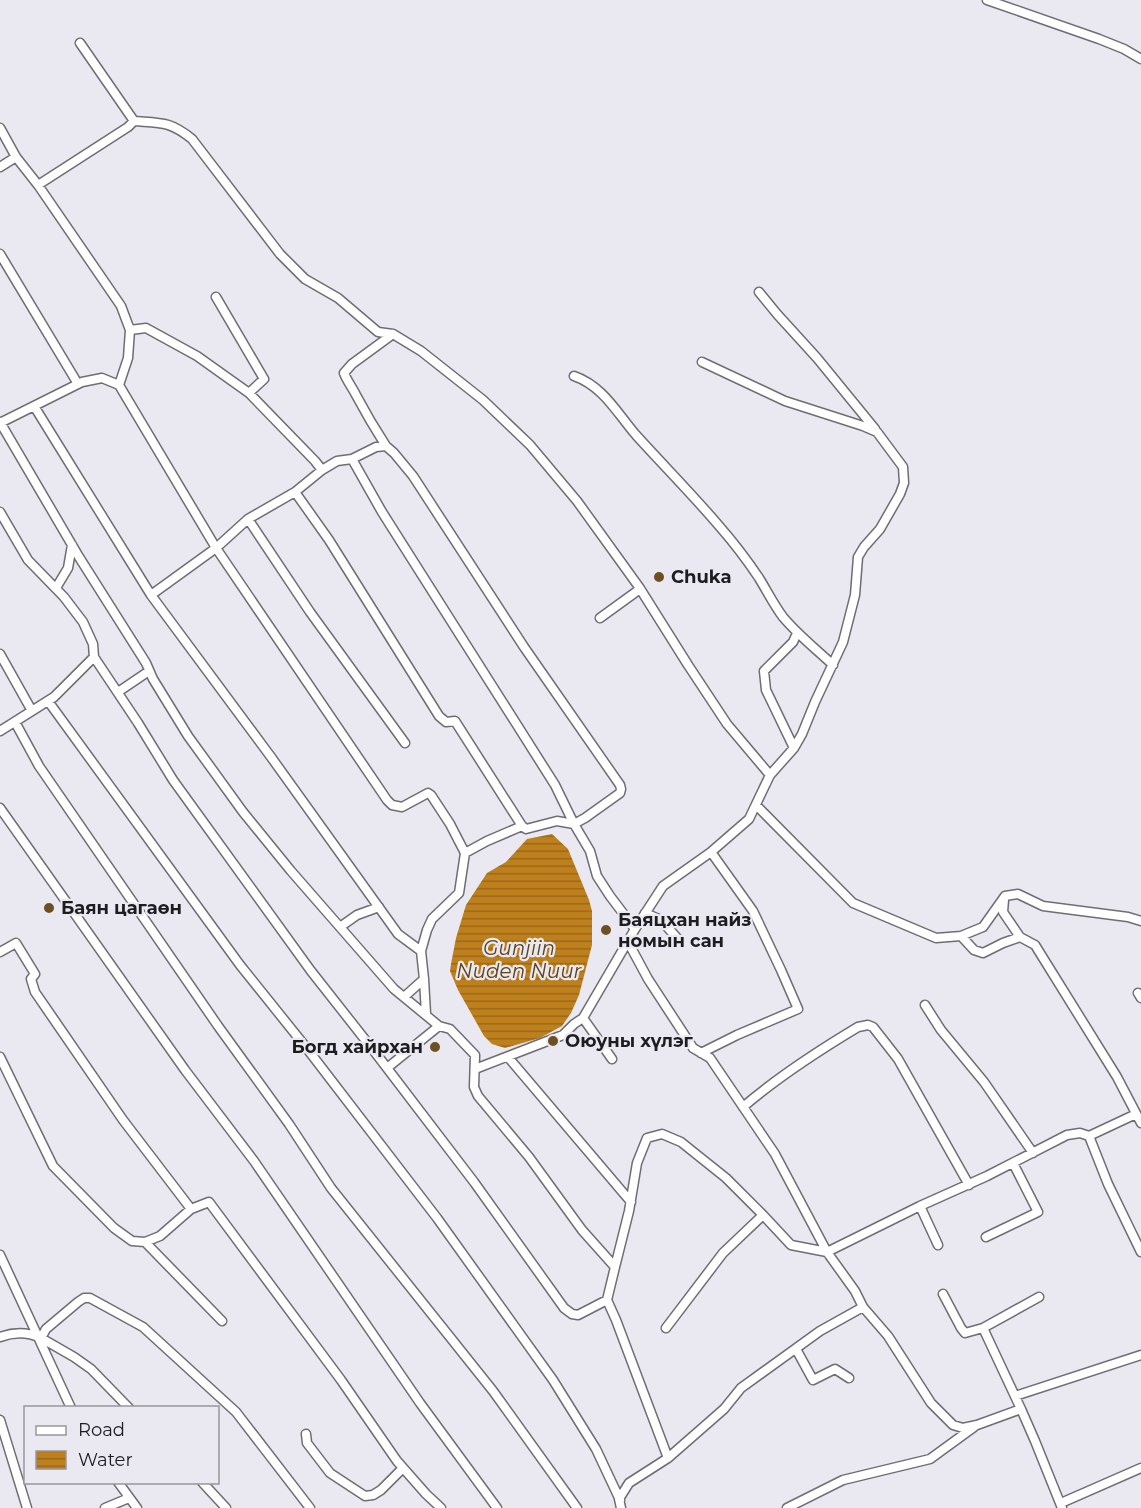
<svg xmlns="http://www.w3.org/2000/svg" width="1141" height="1508" font-family="Montserrat,sans-serif">
	<style>
		.water { fill: url(#water-rules) }
		.lines { fill: none; stroke-linecap: round; stroke-linejoin: round }
		.street-casing { stroke: #6f6d74; stroke-width: 11 }
		.street { stroke: #fff; stroke-width: 8 }
		.poi-dot { fill: #6e4f24; stroke: #eae8f0; stroke-width: 2 }
		.labels { text-anchor: middle; stroke-width: 4.5; stroke-linejoin: round; paint-order: stroke }
		.poi-label { font-size: 18px; font-weight: bold; fill: #1d1c1f; stroke: #eae8f0; text-anchor: start }
		.water-label { font-size: 20px; font-style: italic; fill: #5e431e; stroke: #eae8f0 }
	</style>
	<defs>
		<pattern id="water-rules" width="6" height="5" patternUnits="userSpaceOnUse" patternTransform="scale(1.5)"><rect width="6" height="5" fill="#be801d"/><path d="M0 2.5h6" fill="none" stroke="#9a6819"/></pattern>
	</defs>
	<rect width="100%" height="100%" fill="#eae8f0"/>
	<!-- water -->
	<path class="water" d="M552 834 568 849 589 900 592 911V945L579 995 571 1013 562 1026 540 1038 505 1048 492 1044 484 1036 458 990 450 971 451 964 456 938 466 905 487 873 506 862 527 839Z"/>
	<g class="lines">
		<!-- street casing -->
		<g class="street-casing">
			<path id="street" d="M987 0 1099 39 1124 49 1141 59
				M80 43 134 121
				M0 128 16 157 38 185 121 306 130 330 128 358 119 385 216 548 387 800 392 805 402 807 428 793 431 795 450 824 465 853 459 893 432 919 427 930 421 951
				M0 167 16 157
				M38 185 128 127 134 121C161 123 170 121 192 139L280 254 305 279 338 298 378 332 393 334 421 351 483 400 530 445 577 501 639 587 688 665 727 724 770 775 749 819 711 852 663 886 635 929 583 1018 574 1024 563 1035 475 1069
				M0 254 78 384
				M759 292 777 314 817 358 875 429
				M216 297 264 379 249 393
				M130 330 146 328 197 356 249 393 315 461 322 470
				M702 362 785 401 863 426 877 432 903 467 904 483 900 494 880 529 864 547 858 557 855 595 843 642 815 702 802 734 794 748 770 775
				M574 376C603 386 617 413 636 435 664 466 693 495 720 527 734 543 747 560 759 578 767 591 774 605 783 617 798 635 816 649 833 665
				M34 406 151 595 271 757 398 934 421 951 424 979 426 1014
				M0 422 79 557 146 663 153 679 188 736 243 812 291 871 394 989 439 1026 450 1029 475 1055 474 1087 478 1096 529 1157 582 1230 615 1267 607 1300 616 1320 668 1458 629 1483 619 1499 621 1508
				M0 423 82 382 102 378 119 385
				M386 446C375 429 365 412 356 395 352 387 347 381 344 373L352 364 393 334
				M352 459 382 512 555 785 574 824 557 821 526 829 522 826 487 841 465 853
				M295 492 329 540 439 716 446 722 455 721 522 826
				M0 512 28 560 64 597 83 622 93 644 94 657 138 723 173 780 311 971 374 1051 474 1182 564 1308 572 1314 578 1315 607 1300
				M248 519 310 612 405 743
				M56 588 68 568 72 545
				M151 595 216 548 248 519 295 492 322 470 337 461 352 459 376 447 386 446 394 453 413 476 524 647 620 785 621 789 620 793 585 818 574 824 590 851 597 876 610 896 635 929
				M600 618 640 589
				M0 654 32 711
				M118 692 149 671
				M48 701 240 965 305 1046 437 1218 553 1380 596 1449 620 1500
				M15 722 39 766 218 1026 289 1124 331 1188 493 1391 577 1508
				M0 731 54 697 94 657
				M794 748 766 690 764 671 793 642 797 633
				M756 805 853 903 936 938 961 936 983 927 1005 896 1018 894 1043 906 1128 917 1141 921
				M0 808 185 1070 254 1161 420 1403 497 1508
				M1004 900 1003 912 1020 937 1035 945 1117 1077 1141 1123
				M645 913 661 920 677 938
				M340 927 357 915 379 907
				M961 936 974 950 983 953 1003 943 1020 937
				M628 942 648 979 693 1048 710 1058 775 1154 827 1252 855 1291 863 1307 888 1336 931 1403 953 1425 963 1428 977 1425 1021 1409 1035 1441 1062 1508
				M0 952 16 943 35 974 31 979 35 992 123 1120 191 1209 209 1202 341 1380 397 1461 426 1494 441 1508
				M1138 993 1141 998
				M404 997 424 979
				M925 1005 941 1030 984 1082 1033 1153
				M583 1018 612 1059
				M701 1053 737 1035 798 1009 781 970 753 911 711 852
				M0 1057 53 1166 114 1228 132 1241 145 1242 222 1321
				M508 1057 631 1202
				M387 1068 439 1026
				M743 1107C779 1076 818 1051 858 1027L868 1025 873 1027 898 1059 969 1185
				M1089 1136 1108 1184 1141 1252
				M920 1206 938 1245
				M986 1237 1038 1212 1013 1163
				M145 1242 160 1236 191 1209
				M0 1255 71 1408
				M615 1267 629 1211 637 1163 647 1138 662 1134 681 1142 726 1178 763 1215 791 1245 827 1252 920 1206 987 1176 1067 1135 1080 1133 1089 1136 1136 1114
				M943 1294 961 1328 965 1333 983 1328 1021 1409
				M666 1328 723 1253 763 1215
				M983 1328 1039 1297
				M0 1337C13 1332 28 1332 41 1338L74 1357 91 1369 129 1408
				M41 1338 46 1329 78 1302 84 1298H90L143 1327 236 1412 310 1508
				M796 1349 813 1380 835 1369 849 1378
				M1015 1396 1141 1355
				M0 1420 27 1508
				M306 1434 307 1443 330 1473 365 1496 373 1495 381 1490 403 1468
				M668 1458 724 1409 741 1388 820 1331 863 1307
				M118 1482 137 1508
				M202 1482 226 1508
				M1061 1503 1141 1468
				M105 1508 129 1498
				M787 1508 843 1480 930 1459 974 1427"/>
		</g>
		<!-- street -->
		<use href="#street" class="street"/>
	</g>
	<!-- markers -->
	<g class="poi-dot">
		<circle cx="659" cy="577" r="6"/>
		<circle cx="49" cy="908" r="6"/>
		<circle cx="606" cy="930" r="6"/>
		<circle cx="553" cy="1041" r="6"/>
		<circle cx="435" cy="1047" r="6"/>
	</g>
	<g class="labels">
		<!-- poi labels -->
		<g class="poi-label">
			<text x="671" y="583">Chuka</text>
			<text x="61" y="914">Баян цагаөн</text>
			<text x="618" y="926">Баяцхан найз<tspan x="618" dy="21">номын сан</tspan></text>
			<text x="565" y="1047">Оюуны хүлэг</text>
			<text x="423" y="1053" text-anchor="end">Богд хайрхан</text>
		</g>
		<!-- water labels -->
		<g class="water-label">
			<text x="519" y="955">Gunjiin<tspan x="519" dy="23">Nuden Nuur</tspan></text>
		</g>
	</g>
	<!-- legend -->
	<rect x="24" y="1406" width="195" height="78" fill="#eae8f0" stroke="#98969c" stroke-width="1.5"/>
	<rect x="36" y="1426" width="30" height="9" fill="#ffffff" stroke="#98969c" stroke-width="1.5"/>
	<text x="78" y="1436" font-size="18" fill="#1d1c1f">Road</text>
	<rect x="36" y="1451" width="30" height="18" fill="url(#water-rules)" stroke="#98969c" stroke-width="1.5"/>
	<text x="78" y="1466" font-size="18" fill="#1d1c1f">Water</text>
</svg>
